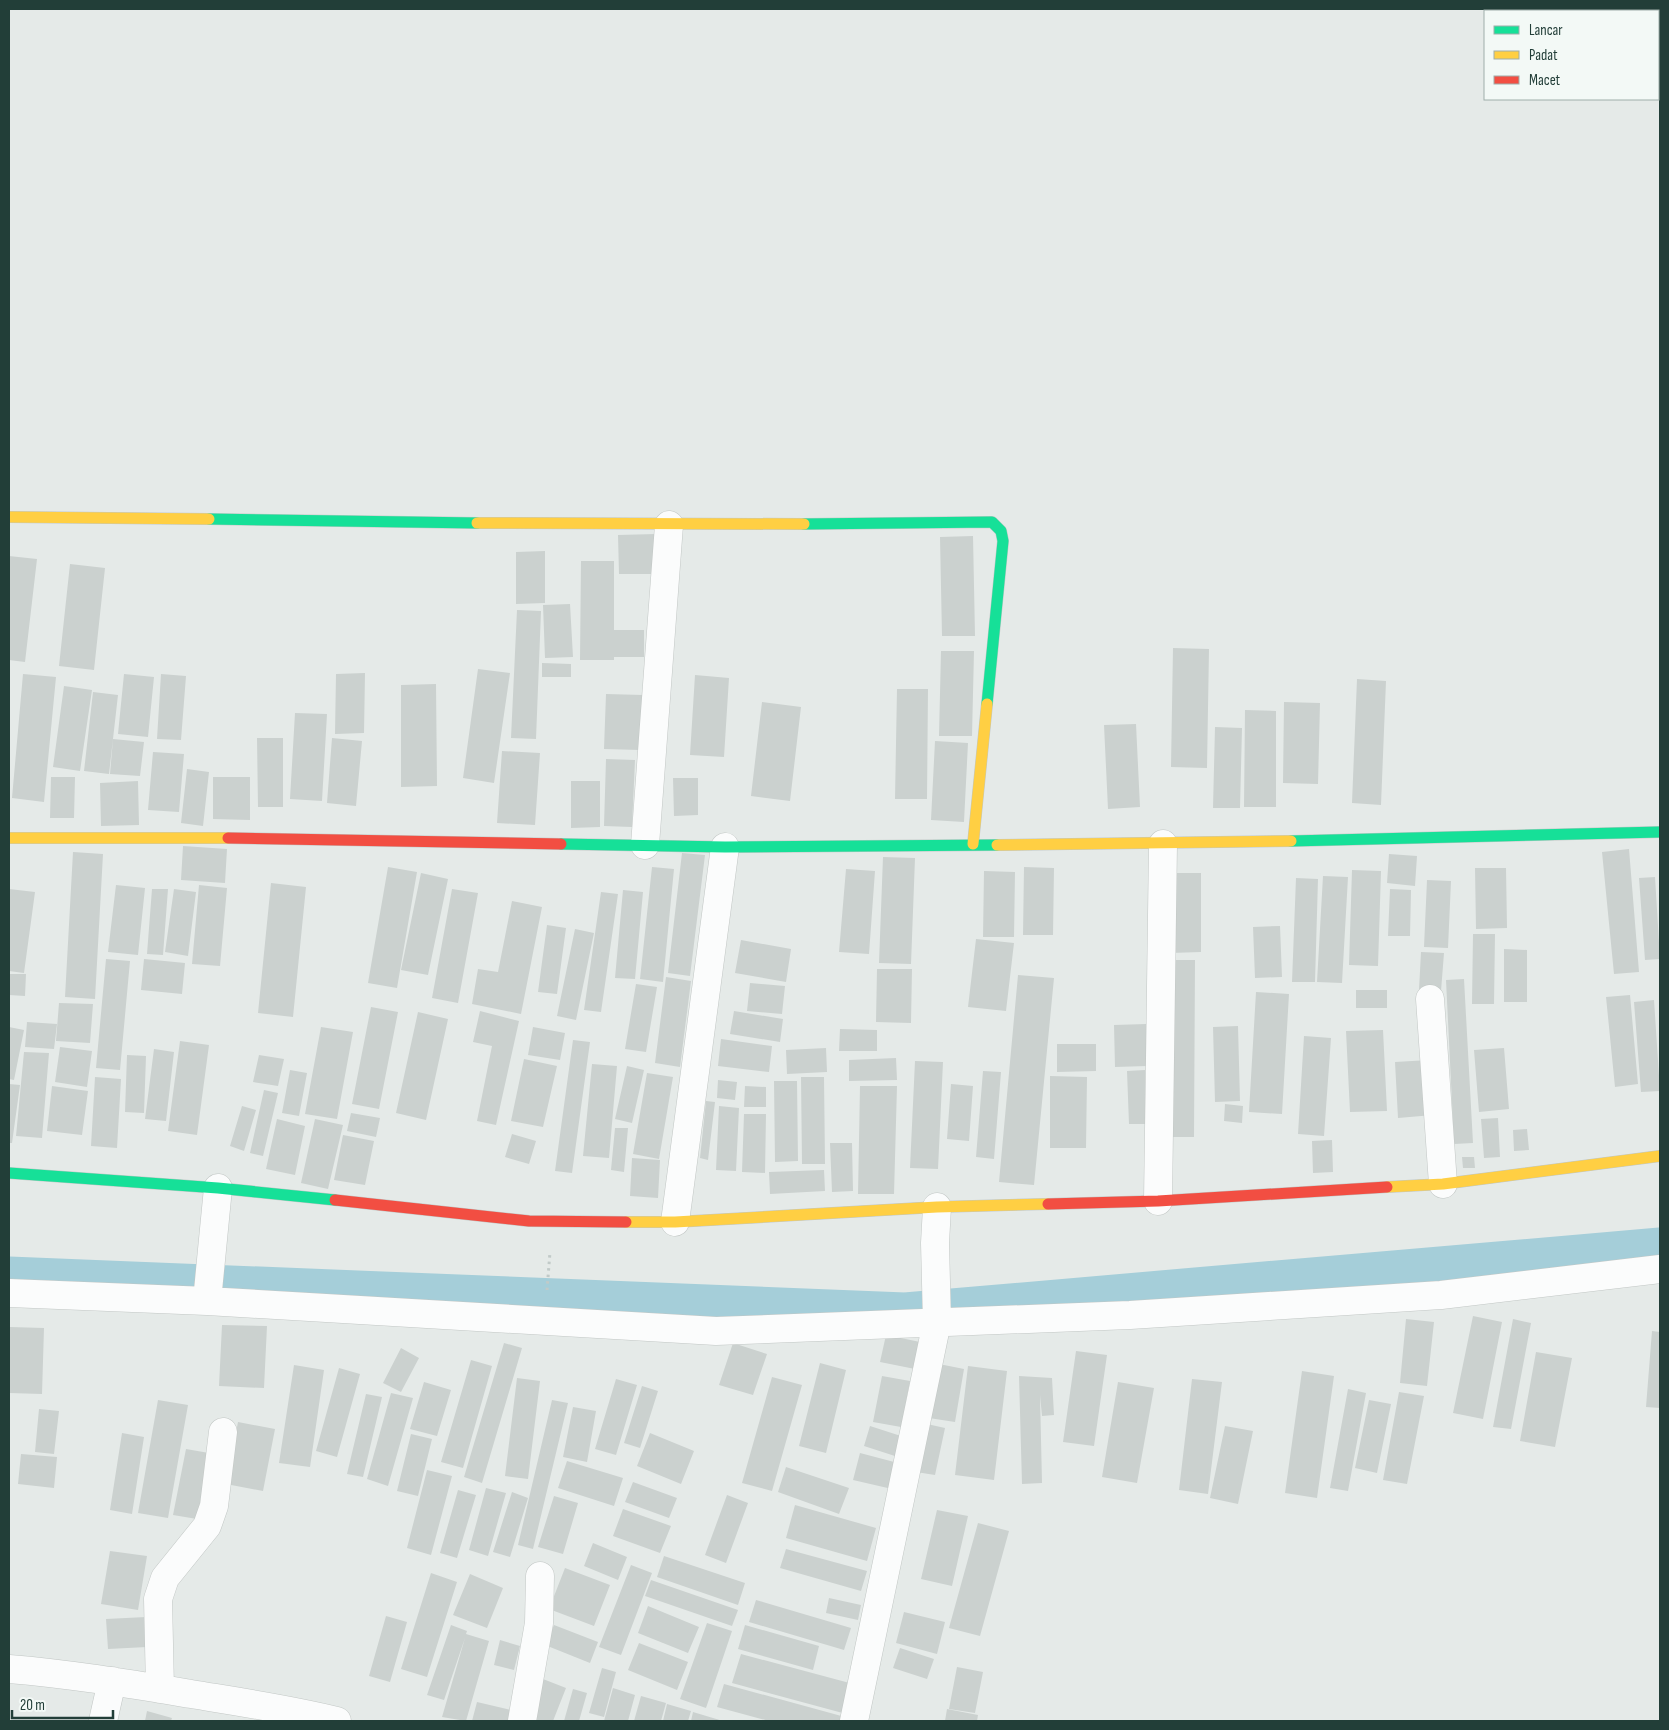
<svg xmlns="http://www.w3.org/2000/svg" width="1669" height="1730" font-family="'Sofia Sans Condensed',sans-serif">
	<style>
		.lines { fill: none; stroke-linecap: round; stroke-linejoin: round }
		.canal { stroke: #a5ced9; stroke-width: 35 }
		.building { fill: #cbd1cf }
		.street-casing { stroke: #c2c7c5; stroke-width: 29 }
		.fast-casing { stroke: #c0c7c5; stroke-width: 12 }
		.slow-casing { stroke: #c0c7c5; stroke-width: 12 }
		.jam-casing { stroke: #c0c7c5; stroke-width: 12 }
		.path { stroke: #c1cac8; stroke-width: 3; stroke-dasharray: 2.5 4; stroke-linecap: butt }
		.street { stroke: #fbfcfc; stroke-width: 28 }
		.fast { stroke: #16e098; stroke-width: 11 }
		.slow { stroke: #ffcf43; stroke-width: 11 }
		.jam { stroke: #f24e42; stroke-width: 11 }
	</style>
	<rect width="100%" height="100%" fill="#e5eae8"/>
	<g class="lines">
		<!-- canal -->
		<path class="canal" d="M9 1274 905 1310 1660 1245"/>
	</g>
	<!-- building -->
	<path class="building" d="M656 534V574H619L618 535Z
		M973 536 975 636H942L940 537Z
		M545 551V603L516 604V552Z
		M9 556 37 559 25 662 9 660Z
		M581 561H614V630H644V657H614V660H580Z
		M70 564 105 568 94 670 59 666Z
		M570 604 573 657 545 658 543 605Z
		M517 610 541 611 536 739 511 738Z
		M1173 648 1209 649 1207 768 1171 767Z
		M941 651H974L972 736H939Z
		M542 663 571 664V677H542Z
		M478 669 510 673 494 783 463 778Z
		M365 673 364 733 335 734 336 674Z
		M23 674 56 677 44 802 12 798Z
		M124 674 154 677 148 737 118 734Z
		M161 674 186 676 181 740 157 739Z
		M695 675 729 678 724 757 690 755Z
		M1357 679 1386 681 1381 805 1352 803Z
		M436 684 437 786 401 787V685Z
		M64 686 92 690 80 771 53 767Z
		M897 689H928L927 799H895Z
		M93 692 118 695 109 774 84 771Z
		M606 694 643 695 640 750 604 749Z
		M762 702 801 707 790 801 751 796Z
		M1284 702 1320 703 1318 784 1283 783Z
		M1245 710 1276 711V807H1244Z
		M295 713 327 714 322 801 290 799Z
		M1136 724 1140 807 1108 809 1104 725Z
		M1215 727 1242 728 1240 808H1213Z
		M257 738H283V807H258Z
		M332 738 362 741 356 806 327 803Z
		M113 739 144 742 140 776 110 774Z
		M935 741 968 743 964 822 931 820Z
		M502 751 540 753 535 825 497 823Z
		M153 752 184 754 179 812 148 810Z
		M606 759 635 760 632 827 604 826Z
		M187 769 209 772 203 826 181 823Z
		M51 777H75L74 818H50Z
		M213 777H250V820L213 819Z
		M673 778H698V815L674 816Z
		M138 781 139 825 101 826 100 783Z
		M571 781H600V827L571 828Z
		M183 846 227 849 225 883 181 880Z
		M1629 849 1639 972 1614 974 1602 852Z
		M73 852 103 854 95 999 65 997Z
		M682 853 705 855 690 976 668 973Z
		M1389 854 1417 856 1415 886 1387 883Z
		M883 857 915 858 911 964 879 963Z
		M388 867 417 872 397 988 368 983Z
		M652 867 674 869 663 982 640 979Z
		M1024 867 1054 868 1053 935H1023Z
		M1475 868H1506L1507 928 1476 929Z
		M846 869 875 871 869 954 839 952Z
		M1352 870 1381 871 1378 966 1349 965Z
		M984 871 1015 872 1014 937H983Z
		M421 873 448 879 428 975 401 970Z
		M1170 873H1201V952L1170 953Z
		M1323 876 1348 877 1342 983 1317 982Z
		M1655 877 1660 959 1645 960 1639 878Z
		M1296 878 1318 879 1315 982H1292Z
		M1427 880 1451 881 1448 948 1424 947Z
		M271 883 306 887 293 1017 258 1013Z
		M116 885 145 888 138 955 108 952Z
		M199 885 227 888 220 966 192 964Z
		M9 889 35 892 24 973 9 971Z
		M152 889H168L163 955 147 954Z
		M174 889 196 892 188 956 165 952Z
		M452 889 478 893 458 1003 432 998Z
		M1390 889 1411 890 1410 936H1388Z
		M623 890 643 892 635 979 615 978Z
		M601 892 618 894 601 1012 584 1010Z
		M512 901 542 907 521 1014 472 1004 478 969 498 972Z
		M547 925 566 928 557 994 538 992Z
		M1280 926 1282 977 1255 978 1253 927Z
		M575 929 594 933 576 1020 557 1016Z
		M1473 934H1495L1494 1004H1472Z
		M976 939 1014 943 1006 1011 968 1007Z
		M741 940 791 949 786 982 735 973Z
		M1504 949 1527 950V1002H1504Z
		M1421 952 1444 953 1441 991 1419 990Z
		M106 959 130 961 120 1070 96 1068Z
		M144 959 185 963 182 994 141 990Z
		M1168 960H1195L1194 1137H1166Z
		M877 969H912L911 1023 876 1022Z
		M9 974H26L25 996 9 995Z
		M1018 975 1054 978 1034 1185 999 1182Z
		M666 977 691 981 680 1067 655 1063Z
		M1464 979 1473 1143 1454 1144 1446 980Z
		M750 983 785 986 782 1014 747 1011Z
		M636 984 657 987 646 1052 625 1049Z
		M1356 990H1387V1008H1356Z
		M1256 992 1289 994 1282 1114 1249 1112Z
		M1630 995 1638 1084 1615 1087 1606 997Z
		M1654 1000 1660 1091 1641 1092 1634 1002Z
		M59 1003 93 1004 90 1043 56 1041Z
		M371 1007 398 1012 379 1109 352 1104Z
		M480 1011 519 1021 496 1125 477 1121 492 1046 473 1042Z
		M734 1011 783 1019 780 1042 730 1034Z
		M418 1012 448 1019 426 1120 396 1113Z
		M27 1022 57 1024 54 1049 25 1047Z
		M1146 1024 1147 1066 1115 1067 1114 1025Z
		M1238 1026 1240 1101 1215 1102 1213 1027Z
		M9 1027 24 1030 14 1080 9 1079Z
		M321 1027 353 1032 337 1119 305 1114Z
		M533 1027 565 1033 560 1060 528 1055Z
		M840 1029 877 1030V1051H839Z
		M1383 1030 1387 1111 1350 1112 1346 1031Z
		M1304 1036 1331 1038 1324 1136 1298 1134Z
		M721 1039 772 1046 769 1072 718 1066Z
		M573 1040 590 1042 572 1173 555 1171Z
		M180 1041 209 1045 197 1135 168 1131Z
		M1057 1044H1096V1071L1057 1072Z
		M60 1047 92 1051 87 1087 55 1082Z
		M826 1048 827 1072 787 1074 786 1050Z
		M1504 1048 1509 1109 1479 1112 1474 1050Z
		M154 1049 174 1052 166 1121 145 1119Z
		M24 1052 49 1053 42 1138 16 1136Z
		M127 1055 146 1056 144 1113 125 1112Z
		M259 1055 284 1059 278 1086 253 1082Z
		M896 1058 897 1080 849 1081V1060Z
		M524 1059 557 1066 543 1127 511 1121Z
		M1429 1060 1433 1115 1398 1118 1395 1062Z
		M915 1061 943 1062 938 1169 910 1168Z
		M592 1064 617 1066 609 1158 583 1156Z
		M627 1066 644 1070 632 1123 615 1119Z
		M290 1070 307 1073 299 1116 282 1113Z
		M1145 1070 1147 1124H1129L1127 1071Z
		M983 1071 1001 1072 994 1159 976 1157Z
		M647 1073 673 1077 659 1159 633 1154Z
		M1050 1076 1087 1077 1086 1148H1050Z
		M95 1077 121 1079 117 1148 91 1146Z
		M801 1077H824L825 1164H802Z
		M718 1080 737 1082 735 1100 717 1098Z
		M774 1081H797L798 1161 775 1162Z
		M9 1084 20 1085 12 1143H9Z
		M951 1084 973 1086 969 1141 947 1139Z
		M52 1086 88 1091 82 1135 47 1131Z
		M745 1086 766 1087V1107H744Z
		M860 1086H897L894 1194H858Z
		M264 1090 278 1093 263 1156 250 1153Z
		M706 1101 715 1102 708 1160 700 1158Z
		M1225 1104 1243 1106 1242 1123 1224 1121Z
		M242 1106 256 1110 244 1151 230 1146Z
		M719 1106 739 1108 736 1171 716 1170Z
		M351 1113 380 1118 376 1137 347 1131Z
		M744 1114H766L765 1173 742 1172Z
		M1498 1118 1500 1157 1484 1158 1481 1119Z
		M277 1119 305 1126 295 1175 266 1169Z
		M315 1119 343 1125 328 1189 301 1183Z
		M615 1128H628L624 1172 611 1170Z
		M1527 1129 1529 1150 1514 1151 1513 1130Z
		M512 1134 536 1141 529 1164 505 1157Z
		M343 1135 374 1141 365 1185 334 1180Z
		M1332 1140 1333 1172 1313 1173 1312 1141Z
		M830 1143H852L853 1191 832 1192Z
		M1462 1157H1474L1475 1168H1463Z
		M632 1158 660 1160 658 1198 630 1196Z
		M824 1170 825 1191 770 1194 769 1172Z
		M1473 1316 1502 1322 1483 1419 1453 1413Z
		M1406 1319 1434 1322 1427 1386 1400 1383Z
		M1513 1319 1531 1323 1511 1429 1493 1427Z
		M222 1325 267 1326 264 1388 219 1386Z
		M10 1327 44 1328 42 1394 9 1393Z
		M1652 1331 1660 1332V1408L1646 1407Z
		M886 1335 925 1343 920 1370 880 1362Z
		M504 1343 522 1348 482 1483 464 1477Z
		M733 1343 767 1354 753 1395 719 1385Z
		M401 1348 419 1358 401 1392 383 1383Z
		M1076 1351 1107 1355 1094 1446 1063 1442Z
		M1536 1352 1572 1358 1555 1447 1520 1441Z
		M471 1360 492 1366 463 1468 441 1462Z
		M820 1363 846 1370 826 1453 799 1446Z
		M939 1364 964 1369 955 1422 929 1418Z
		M294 1365 324 1370 310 1467 279 1463Z
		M968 1366 1007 1371 994 1480 955 1475Z
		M339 1368 360 1374 337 1457 316 1451Z
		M1302 1371 1334 1376 1317 1498 1285 1493Z
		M882 1376 910 1381 901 1427 873 1422Z
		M1019 1376 1052 1378 1054 1415 1042 1416 1040 1395 1042 1483 1022 1484Z
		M772 1377 802 1385 772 1491 742 1483Z
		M517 1378 540 1381 528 1479 505 1476Z
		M616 1379 637 1385 616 1455 595 1449Z
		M1192 1379 1222 1382 1208 1494 1179 1490Z
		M424 1382 451 1390 437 1436 410 1429Z
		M1118 1382 1154 1388 1137 1483 1102 1477Z
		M642 1386 658 1391 640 1448 624 1443Z
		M1348 1389 1366 1393 1348 1491 1330 1488Z
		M1399 1392 1424 1396 1407 1484 1383 1480Z
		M391 1393 413 1398 388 1486 367 1479Z
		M366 1394 382 1397 363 1477 347 1474Z
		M158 1400 188 1405 168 1518 138 1513Z
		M552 1400 568 1403 533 1549 518 1545Z
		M1369 1400 1391 1404 1377 1473 1355 1468Z
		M573 1407 596 1411 587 1462 563 1457Z
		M39 1409 59 1411 54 1454 35 1452Z
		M238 1422 275 1429 263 1491 226 1484Z
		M927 1424 945 1428 935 1475 916 1472Z
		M870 1426 904 1437 898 1457 864 1446Z
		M1225 1426 1253 1431 1238 1504 1210 1498Z
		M122 1433 144 1437 132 1514 110 1510Z
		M650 1433 694 1451 681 1484 637 1466Z
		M411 1434 432 1439 418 1496 397 1491Z
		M186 1449 209 1453 197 1519 173 1515Z
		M860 1453 898 1463 892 1489 853 1480Z
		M21 1454 57 1457 54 1488 18 1484Z
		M567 1461 623 1478 614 1506 558 1488Z
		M786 1467 849 1488 839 1514 778 1492Z
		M427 1470 452 1476 431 1555 407 1548Z
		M633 1482 677 1498 669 1518 625 1502Z
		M486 1488 506 1493 488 1556 469 1550Z
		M458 1490 476 1495 457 1558 440 1553Z
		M512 1492 528 1498 510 1557 493 1552Z
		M727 1495 748 1503 726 1563 705 1555Z
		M554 1496 578 1503 563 1554 538 1547Z
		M795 1505 876 1528 867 1561 786 1538Z
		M623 1509 671 1526 660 1553 613 1536Z
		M937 1510 968 1516 952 1586 921 1579Z
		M978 1523 1009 1531 980 1636 949 1628Z
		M593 1543 627 1557 618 1580 584 1566Z
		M786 1549 867 1571 861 1591 780 1568Z
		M110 1551 147 1556 138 1610 101 1604Z
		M664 1556 745 1583 738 1605 657 1577Z
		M631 1565 652 1573 621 1655 599 1647Z
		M565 1568 610 1585 594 1626 549 1609Z
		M431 1573 457 1582 427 1677 401 1669Z
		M470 1574 503 1588 487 1628 453 1615Z
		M651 1580 738 1610 732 1626 645 1596Z
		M829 1598 861 1605 858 1620 826 1613Z
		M756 1600 851 1628 844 1650 749 1622Z
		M648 1606 699 1627 688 1653 638 1633Z
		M904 1612 945 1622 937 1654 896 1643Z
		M386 1616 407 1622 390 1682 369 1676Z
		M146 1617 147 1647 108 1649 106 1619Z
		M707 1623 732 1631 706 1708 680 1699Z
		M451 1625 467 1631 466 1634 489 1641 466 1721 442 1717 465 1638 444 1700 427 1695Z
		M554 1625 598 1642 590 1663 545 1645Z
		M745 1625 819 1646 813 1670 738 1649Z
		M500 1640 520 1646 514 1670 494 1665Z
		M639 1643 688 1662 677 1690 628 1670Z
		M900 1648 934 1659 927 1679 893 1668Z
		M741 1654 857 1685 850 1715 732 1683Z
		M957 1667 983 1672 975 1713 949 1709Z
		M602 1668 616 1672 604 1717 589 1713Z
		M543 1679 566 1688 553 1721H540L528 1717Z
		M724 1684 845 1717 844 1721H769L717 1707Z
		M613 1688 635 1695 628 1721H604Z
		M573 1689 587 1693 579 1721H564Z
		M641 1696 666 1703 661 1721H634Z
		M477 1702 519 1712 517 1721H472Z
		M667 1704 691 1711 688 1721H663Z
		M947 1709 978 1715 977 1721H945Z
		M147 1711 172 1718 171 1721H145Z
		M693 1712 723 1721H691Z"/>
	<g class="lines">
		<!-- street casing -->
		<g class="street-casing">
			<path id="street" d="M645 845 669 525
				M1430 999 1443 1184
				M1158 1201 1163 844
				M675 1222 725 847
				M9 1293 207 1301 716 1331 1130 1315 1441 1295 1660 1269
				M207 1301 218 1188
				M9 1669C70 1674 130 1684 191 1694 240 1702 289 1709 337 1721
				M160 1689 158 1599 165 1578 207 1526 214 1506 223 1432
				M103 1721 112 1681
				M522 1721 539 1623 540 1576
				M854 1721 937 1322 935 1243 937 1207"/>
		</g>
		<!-- fast casing -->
		<g class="fast-casing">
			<path id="fast" d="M209 519 477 523
				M804 524 992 522 1001 531 1003 541 987 704
				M1291 841 1660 832
				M561 844 725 847 997 845
				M9 1173 218 1188 335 1200"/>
		</g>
		<!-- slow casing -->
		<g class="slow-casing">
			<path id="slow" d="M9 517 209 519
				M477 523 804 524
				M9 838H228
				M973 844 987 704
				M997 845 1291 841
				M1387 1187 1443 1184 1660 1156
				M626 1222H675L937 1207 1048 1204"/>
		</g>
		<!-- jam casing -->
		<g class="jam-casing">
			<path id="jam" d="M228 838 561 844
				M335 1200 529 1221 626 1222
				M1048 1204 1158 1201 1387 1187"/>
		</g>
		<!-- path -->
		<path class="path" d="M547 1290 550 1252"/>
		<!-- street -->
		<use href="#street" class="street"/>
		<!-- fast -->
		<use href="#fast" class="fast"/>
		<!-- slow -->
		<use href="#slow" class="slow"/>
		<!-- jam -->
		<use href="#jam" class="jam"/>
	</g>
	<!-- border -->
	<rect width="1669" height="1730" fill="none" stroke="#223e38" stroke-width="20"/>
	<!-- legend -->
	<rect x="1484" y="10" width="175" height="90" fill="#f3f9f6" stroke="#9faeaa"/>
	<rect x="1494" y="26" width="25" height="8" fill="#16e098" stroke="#9faeaa"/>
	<text x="1529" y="35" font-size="15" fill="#223e38">Lancar</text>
	<rect x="1494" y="51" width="25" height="8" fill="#ffcf43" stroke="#9faeaa"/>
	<text x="1529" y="60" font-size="15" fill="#223e38">Padat</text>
	<rect x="1494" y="76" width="25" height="8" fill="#f24e42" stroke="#9faeaa"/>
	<text x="1529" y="85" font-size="15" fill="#223e38">Macet</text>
	<!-- scale -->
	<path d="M12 1710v8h101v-8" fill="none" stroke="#223e38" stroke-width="2.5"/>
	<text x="20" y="1710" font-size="15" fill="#223e38" stroke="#f3f9f6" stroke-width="4" paint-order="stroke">20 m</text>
</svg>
